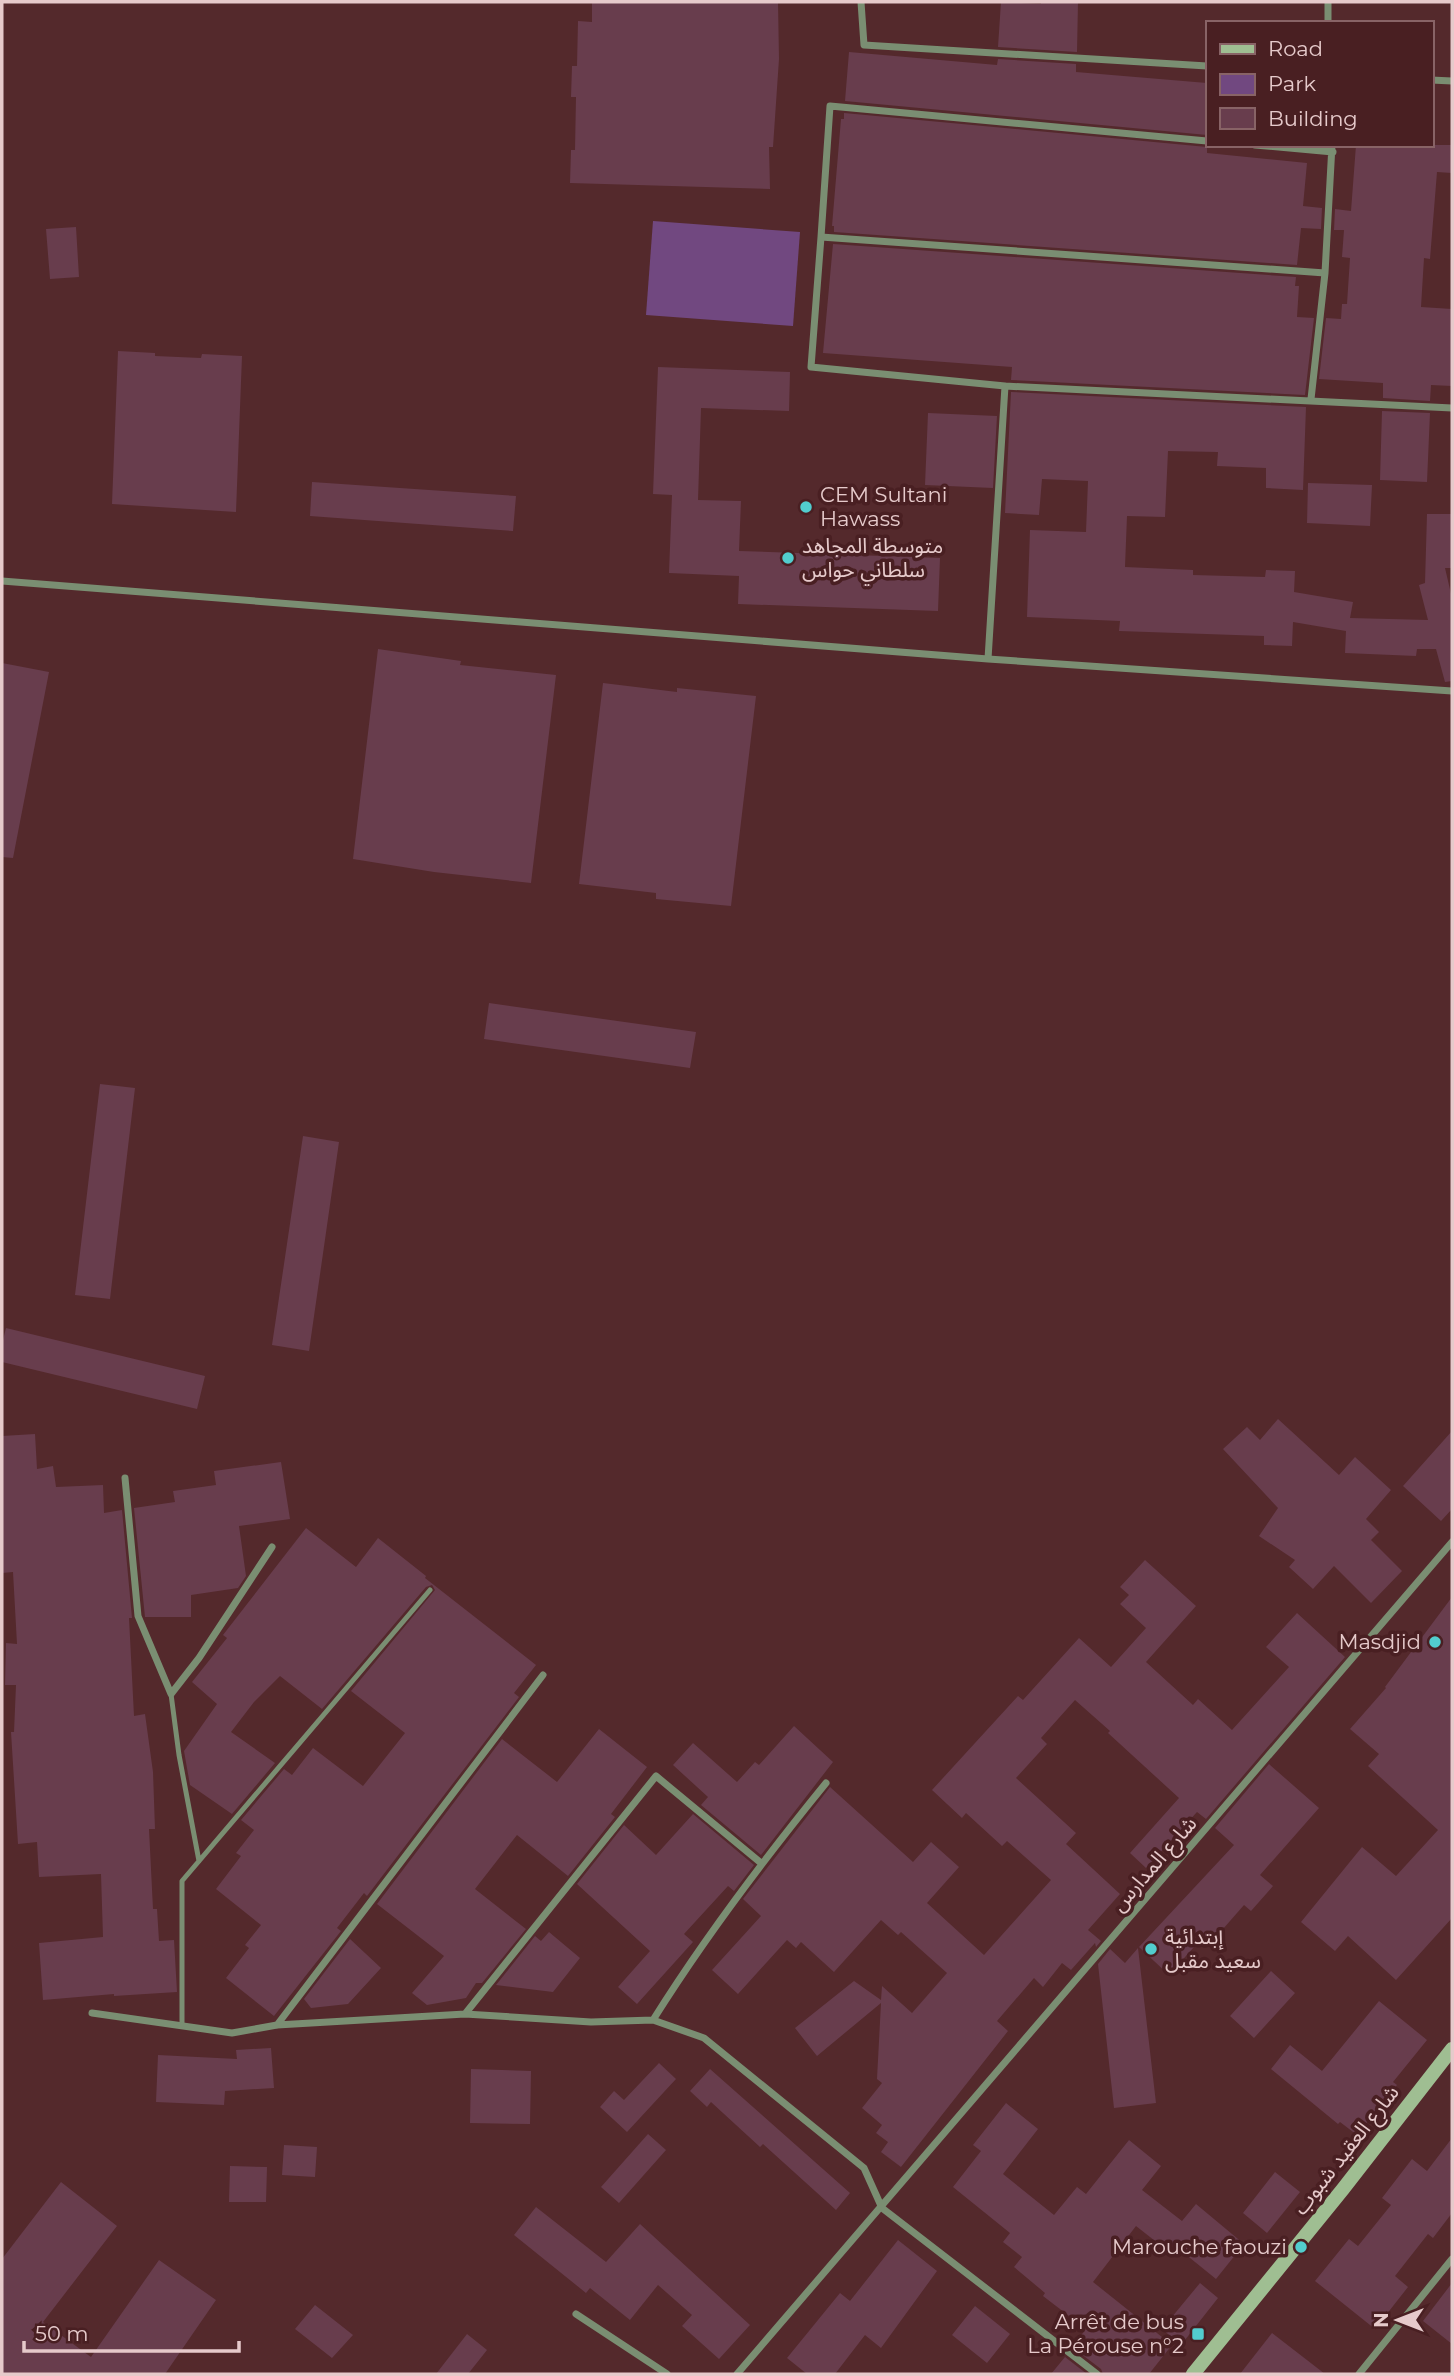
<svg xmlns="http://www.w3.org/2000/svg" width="1454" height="2376" font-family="Montserrat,'Noto Sans Arabic',sans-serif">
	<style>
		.green { fill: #714880 }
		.building { fill: #683d4d }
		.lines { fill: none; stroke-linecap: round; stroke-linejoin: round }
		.lane { stroke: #7a8e72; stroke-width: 5 }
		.street { stroke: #7a8e72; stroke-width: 7 }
		.secondary { stroke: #9fbe92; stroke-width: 14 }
		.poi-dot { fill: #52cdce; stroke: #491f22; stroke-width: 2.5 }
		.labels { text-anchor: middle; stroke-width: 7; stroke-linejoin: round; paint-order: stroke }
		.poi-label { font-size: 21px; fill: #e6cacb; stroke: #491f22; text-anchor: start }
		.street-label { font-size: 21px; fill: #e6cacb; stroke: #491f22 }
	</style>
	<rect width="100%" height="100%" fill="#54292c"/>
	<!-- green -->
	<path class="green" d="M653 221 800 232 793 326 646 315Z"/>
	<!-- building -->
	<path class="building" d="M592 2H778L779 59 773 147H769L770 189 570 183 571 150H575L576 97H571L572 66H577L578 21 592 22Z
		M1001 2 1041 4V2H1078L1077 52 998 47Z
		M849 52 997 65 998 59 1076 64V72L1207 83V135L845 101Z
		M844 113 1207 147V153L1307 163 1303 206 1322 208 1321 229 1301 228 1297 265 834 232V226H832L841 119H844Z
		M1356 145H1452V173L1437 172 1430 259 1424 258 1421 307 1452 309V386L1431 385 1430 401 1383 398V383L1319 379 1326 318 1341 319 1342 304H1347L1350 258 1342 257 1344 230H1334L1335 209 1351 211Z
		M76 227 79 277 50 279 46 229Z
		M833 244 1296 277 1295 286H1299L1297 317 1314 318 1305 395 1011 380 1012 367 823 353Z
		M118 351 155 353V356L201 358 202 354 242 356 236 512 112 504Z
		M658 367 790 372 789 411 701 408 698 500 741 501 739 551 940 558 938 611 738 604 739 576 669 573 672 495 653 494Z
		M1011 392 1306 407 1303 490 1266 488V468L1217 466 1218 452 1168 451 1165 517 1127 516 1125 567 1193 570V575L1265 577 1266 570 1295 571 1294 592 1353 602 1350 618 1428 620 1419 585 1425 583 1427 514H1452V568H1445L1452 598V681L1445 682 1436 649H1417L1416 656 1345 653 1346 631 1293 622 1292 646 1264 645V636L1119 631 1120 621 1027 617 1030 530 1086 532 1088 481 1042 479 1039 515 1005 513Z
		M1382 411 1430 413 1427 482 1380 480Z
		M928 413 997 416 993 488 925 485Z
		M312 482 516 496 513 531 310 516Z
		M1308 483 1372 485 1370 526 1307 523Z
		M378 649 461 661 460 665 556 675 531 883 434 872 353 859Z
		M2 663 49 672 13 858 2 857Z
		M603 683 677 692V688L756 696 731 906 656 899V893L579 884Z
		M489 1003 696 1032 690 1068 484 1039Z
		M100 1084 135 1088 110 1299 75 1295Z
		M303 1136 339 1142 309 1351 272 1345Z
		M6 1328 205 1376 197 1409 2 1362V1344Z
		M1278 1419 1339 1475 1355 1457 1391 1490 1366 1519 1379 1532 1371 1540 1402 1571 1371 1603 1334 1566 1313 1589 1289 1567 1295 1560 1259 1536 1278 1508 1223 1449 1247 1427 1260 1440Z
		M1452 1431V1509L1441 1521 1403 1486Z
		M35 1434 37 1469 53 1466 56 1487 103 1485 104 1513 122 1510 132 1618H129L134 1716 145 1714 153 1772 155 1829H149L153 1909H157L159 1941 174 1940 177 1992 114 1996V1994L43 2000 39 1943 103 1937 101 1874 39 1877 37 1842 18 1844 11 1732H14L16 1685H5L6 1643 17 1644 13 1572 2 1573V1436Z
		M281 1462 290 1519 239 1526 246 1576 238 1588 191 1595V1617H145L134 1508 175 1502 173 1491 216 1485 214 1471Z
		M306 1528 356 1567 378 1538 426 1576 425 1578 536 1665 514 1693 519 1697 367 1896 364 1893 337 1928 341 1931 274 2016 226 1978 249 1948 245 1945 261 1925 216 1889 241 1856 236 1853 254 1830 241 1820 284 1769 292 1775 313 1748 363 1786 405 1733 351 1691 435 1590 432 1585 426 1587 322 1709 280 1676 254 1702 231 1732 275 1763 232 1814 190 1785 184 1751 217 1704 192 1682 227 1638 223 1635Z
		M1145 1560 1196 1606 1146 1662 1193 1705 1198 1699 1232 1730 1289 1667 1266 1647 1297 1613 1345 1657 1206 1819 1197 1812 1146 1868 1130 1853 1179 1798 1108 1733 1110 1731 1075 1700 1041 1738 1047 1744 1016 1778 1076 1833 1066 1844 1120 1894 1088 1930 1101 1941 1096 1947 1095 1943 1071 1970 1062 1963 1043 1987 1034 1978 997 2021 1008 2031 901 2167 881 2152 888 2142 876 2133 882 2125 862 2108 882 2083 877 2079 881 2003 817 2056 795 2028 854 1981 881 2000 882 1986 912 2013 947 1973 901 1932 898 1935 881 1920 834 1972 801 1942 796 1948 787 1940 738 1994 712 1970 761 1916 743 1899 830 1787 913 1862 931 1842 959 1867 927 1903 984 1955 1051 1880 1007 1841 1002 1846 966 1813 962 1818 932 1790 1018 1696 1023 1700 1079 1638 1111 1667 1146 1628 1120 1604 1129 1595 1120 1587Z
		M1452 1597V1918L1396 1980 1348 1936 1335 1951 1301 1922 1362 1847 1396 1876 1438 1830 1368 1766 1379 1754 1350 1729 1386 1688 1385 1687Z
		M794 1726 833 1762 761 1855 701 1805 708 1797 673 1765 693 1743 737 1782 755 1762 759 1765Z
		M599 1729 647 1767 611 1814 615 1817 568 1876 517 1835 475 1889 526 1929 482 1983H476L466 1998 427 2005 412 1993 444 1956 377 1904 502 1739 557 1782Z
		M1269 1764 1319 1808 1260 1875 1273 1886 1251 1911 1244 1905 1209 1945 1202 1938 1169 1975 1139 1947 1234 1845 1215 1828Z
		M693 1814 754 1865 734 1891 728 1886 684 1934 693 1942 637 2004 618 1987 650 1951 577 1884 624 1825 656 1855Z
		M549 1932 580 1958 553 1992 496 1985 535 1936 541 1941Z
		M350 1939 381 1968 348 2004 311 2008 304 1999Z
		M1138 1948 1156 2103 1114 2108 1098 1964 1110 1949 1125 1963Z
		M1271 1971 1295 1993 1254 2038 1230 2016Z
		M1379 2001 1427 2040 1393 2082 1397 2085 1357 2135 1340 2122 1338 2124 1271 2069 1290 2045 1322 2071Z
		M271 2048 274 2088 225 2091 224 2105 156 2102 158 2055 237 2059 236 2050Z
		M659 2063 676 2079 627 2132 600 2107 614 2091 624 2100Z
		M471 2069 531 2071 530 2124 470 2123Z
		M710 2069 850 2193 836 2210 763 2144 760 2147 711 2102 707 2107 690 2091Z
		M1006 2103 1038 2129 1003 2174 1054 2215 1077 2187 1086 2194 1129 2140 1161 2166 1142 2190 1182 2221 1196 2204 1244 2244 1216 2279 1174 2245 1169 2252 1136 2226 1093 2282 1172 2345 1149 2374H1103L1101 2369 1072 2347 1086 2329 1043 2296 1045 2293 1014 2267 1022 2257 1003 2242 1010 2233 953 2187 981 2151 973 2145Z
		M648 2134 666 2150 619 2203 601 2187Z
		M1452 2138V2213L1433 2238 1428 2234 1395 2276 1408 2287 1375 2329 1315 2281 1349 2239 1358 2246 1391 2205 1382 2198 1412 2159 1427 2171Z
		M284 2145 317 2147 315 2177 282 2175Z
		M230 2166 267 2167 266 2202H229Z
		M1275 2172 1300 2192 1267 2233 1243 2213Z
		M61 2182 117 2226 43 2322 91 2357 159 2260 216 2300 165 2374H2V2259Z
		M536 2207 606 2262 640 2224 750 2325 719 2359 682 2326 692 2315 658 2285 630 2320 590 2288 586 2293 514 2235Z
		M898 2240 937 2271 881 2348 865 2335 835 2374H807L787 2358 840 2293 850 2301Z
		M1200 2283 1218 2298 1181 2345 1162 2329Z
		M1452 2283V2344L1423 2321Z
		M315 2305 353 2335 332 2358 295 2329Z
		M975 2306 1010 2334 987 2363 952 2335Z
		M1272 2333 1325 2374H1240Z
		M467 2334 487 2350 468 2374H436Z
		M1065 2357 1087 2374H1051Z"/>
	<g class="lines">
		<!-- lane -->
		<path class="lane" d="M171 1694 179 1755 199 1861
			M182 2026V1881L430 1590"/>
		<!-- street -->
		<path class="street" d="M861 2 864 45 1207 66
			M1328 2V23
			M1431 80 1452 81
			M1207 141 830 106 821 237 1325 273
			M1255 145 1333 152
			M821 237 811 367 1005 386
			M1311 399 1325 273 1332 145
			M2 581 988 659 1452 691
			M988 659 1005 386 1452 408
			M125 1478 138 1616 171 1694 199 1658 272 1547
			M92 2013 232 2033 277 2025 465 2014 591 2022 653 2020 704 2038 864 2168 882 2208 1097 2374
			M465 2014 656 1776 761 1863
			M653 2020C705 1937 764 1859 826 1783
			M277 2025 543 1675
			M576 2314 667 2374
			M737 2374 1452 1542
			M1359 2374 1452 2259"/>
		<!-- secondary -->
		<path class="secondary" d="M1193 2374 1343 2189 1452 2049"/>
	</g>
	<!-- markers -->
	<g class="poi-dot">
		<circle cx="806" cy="507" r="7"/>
		<circle cx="788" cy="558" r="7"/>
		<circle cx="1435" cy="1642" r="7"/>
		<circle cx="1151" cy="1949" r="7"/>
		<circle cx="1301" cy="2247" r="7"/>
		<rect x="1191" y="2327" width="14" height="14" rx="3.5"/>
	</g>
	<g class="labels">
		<!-- poi labels -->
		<g class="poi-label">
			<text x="820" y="502">CEM Sultani<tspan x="820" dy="24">Hawass</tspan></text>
			<text x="802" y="553">متوسطة المجاهد<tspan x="802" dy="24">سلطاني حواس</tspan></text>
			<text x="1421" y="1649" text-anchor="end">Masdjid</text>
			<text x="1165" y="1944">إبتدائية<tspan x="1165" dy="24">سعيد مقبل</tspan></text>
			<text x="1287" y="2254" text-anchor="end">Marouche faouzi</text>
			<text x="1184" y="2329" text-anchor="end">Arrêt de bus<tspan x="1184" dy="24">La Pérouse n°2</tspan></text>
		</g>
		<!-- street labels -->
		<g class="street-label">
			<text transform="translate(1154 1864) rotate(-49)" y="7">شارع المدارس</text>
			<text transform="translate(1346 2150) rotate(-52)" y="7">شارع العقيد شبوب</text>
		</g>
	</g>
	<!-- border -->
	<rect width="1454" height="2376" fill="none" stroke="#e6cacb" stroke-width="7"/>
	<!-- legend -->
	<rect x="1206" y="21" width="228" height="126" fill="#491f22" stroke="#886366" stroke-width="2"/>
	<rect x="1220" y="44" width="35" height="10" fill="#9fbe92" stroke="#886366" stroke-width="2"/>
	<text x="1268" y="56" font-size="21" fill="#e6cacb">Road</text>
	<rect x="1220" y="74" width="35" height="21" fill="#714880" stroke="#886366" stroke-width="2"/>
	<text x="1268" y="91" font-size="21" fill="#e6cacb">Park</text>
	<rect x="1220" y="108" width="35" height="21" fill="#683d4d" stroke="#886366" stroke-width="2"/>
	<text x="1268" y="126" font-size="21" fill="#e6cacb">Building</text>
	<!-- north arrow -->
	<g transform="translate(1398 2320) rotate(270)" stroke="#491f22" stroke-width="5" paint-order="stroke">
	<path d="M0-5L12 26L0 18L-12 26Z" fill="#e6cacb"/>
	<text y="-10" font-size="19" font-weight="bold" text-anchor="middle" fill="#e6cacb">N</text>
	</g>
	<!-- scale -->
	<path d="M24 2341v10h215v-10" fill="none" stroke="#e6cacb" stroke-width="3.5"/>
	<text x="35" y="2341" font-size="21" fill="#e6cacb" stroke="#491f22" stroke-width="5" paint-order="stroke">50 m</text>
</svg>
